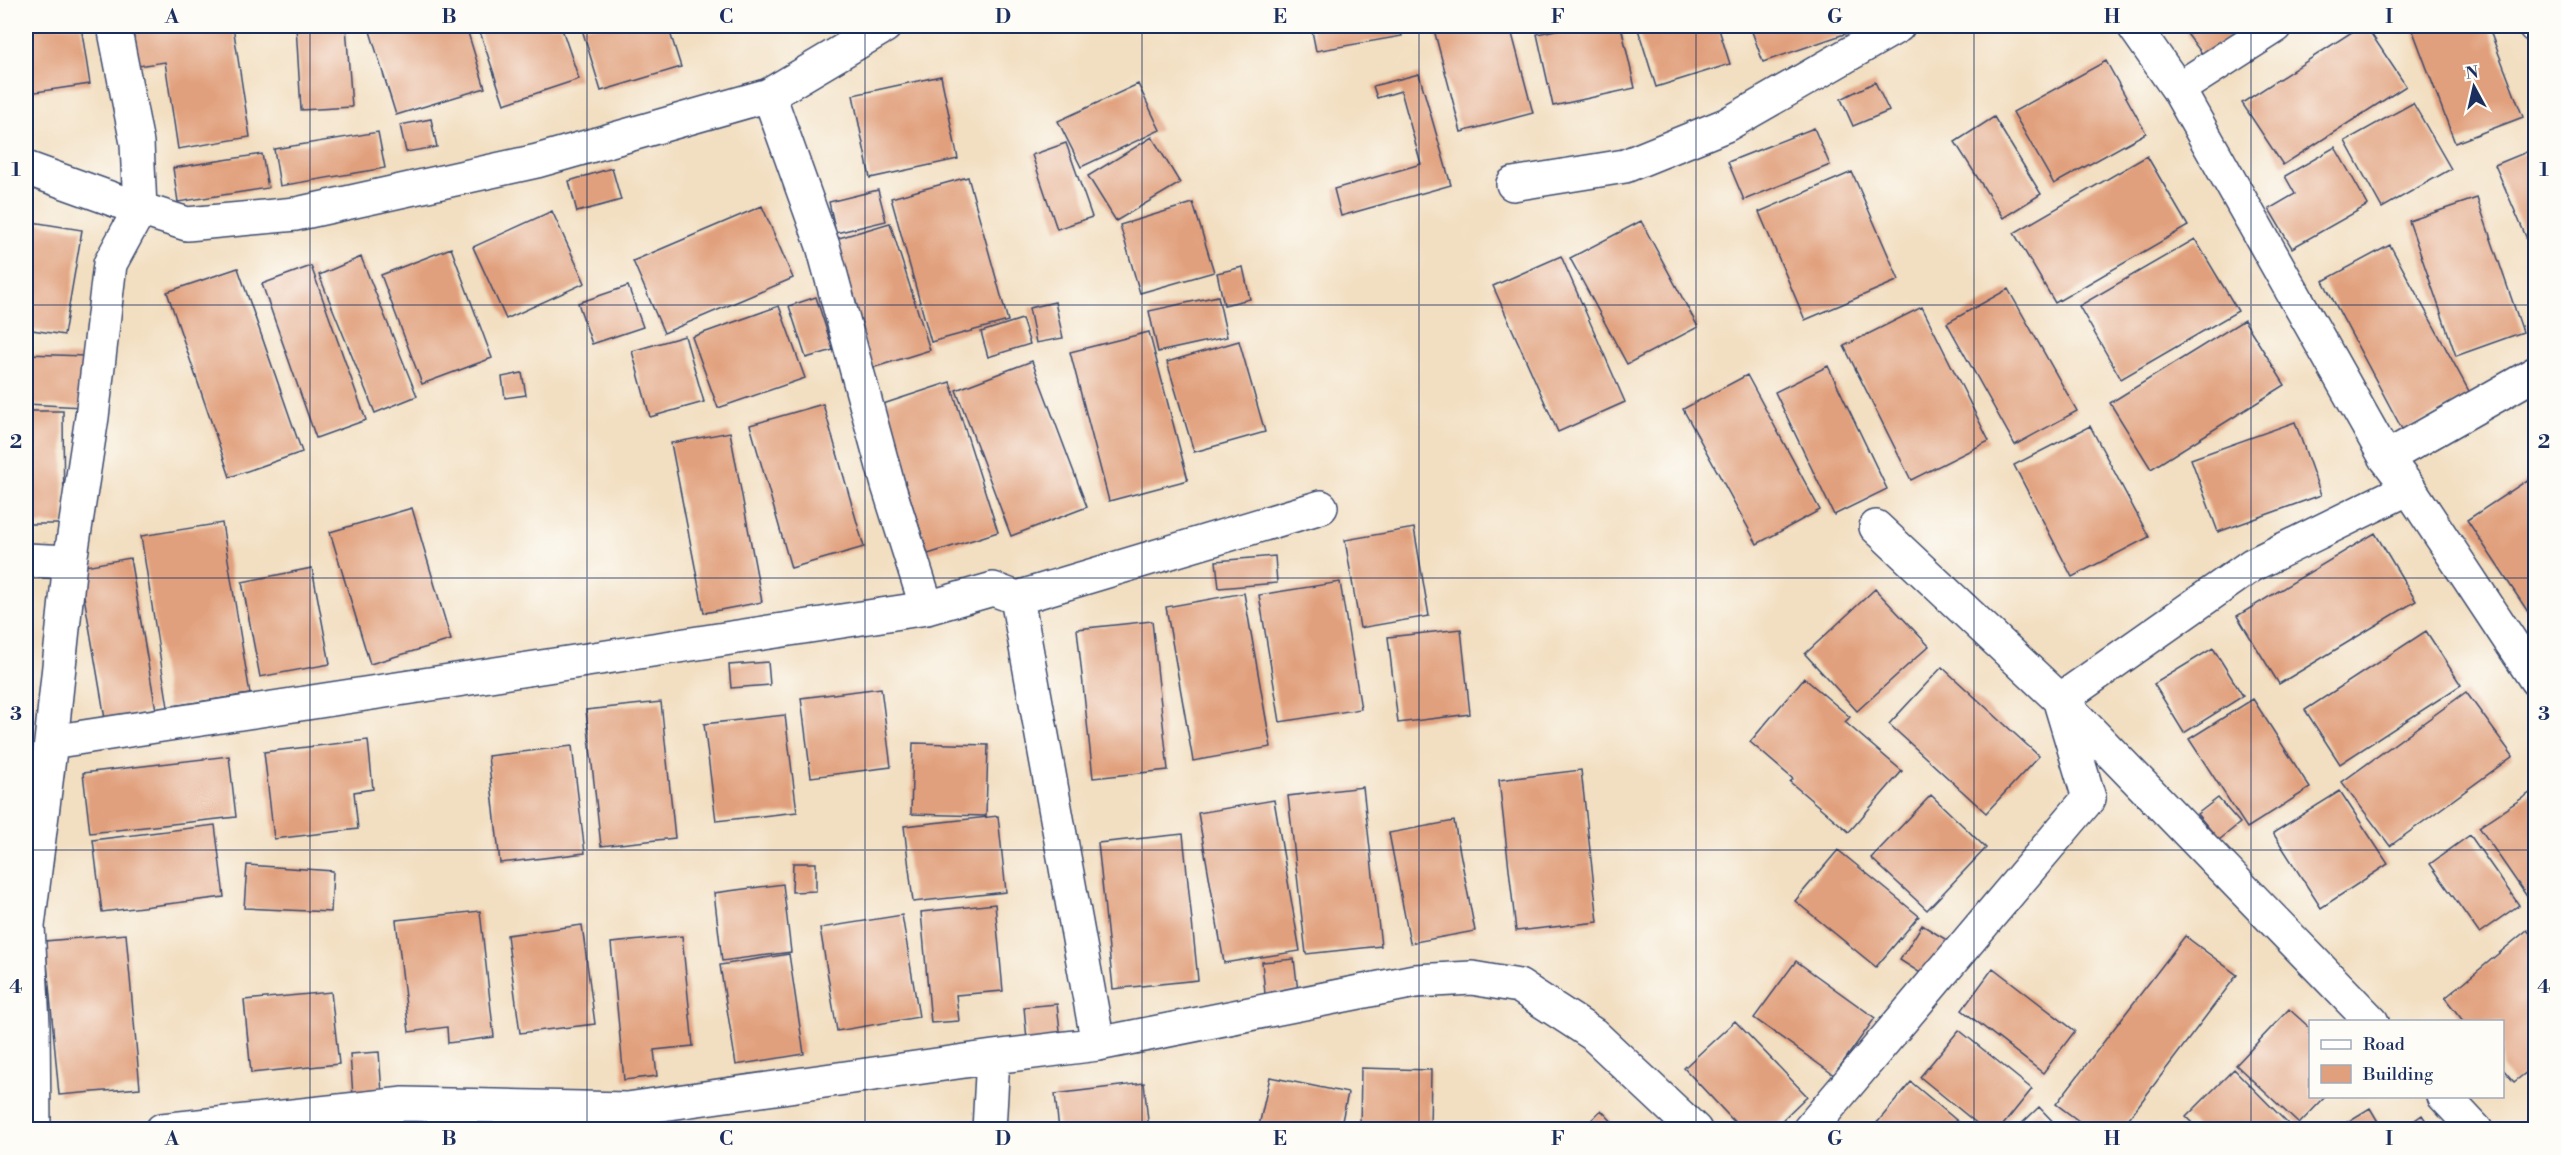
<svg xmlns="http://www.w3.org/2000/svg" width="2561" height="1155" font-family="'Libre Bodoni',serif">
	<style>
		.building { fill: #e1a07d }
		.lines { fill: none; stroke-linecap: round; stroke-linejoin: round }
		.minor-casing { stroke: #3b496d; stroke-width: 36 }
		.minor { stroke: #fff; stroke-width: 33 }
		.grid { fill: none; stroke: #1b2f5e; stroke-width: 1.5; stroke-opacity: 0.55 }
		.neatline { fill: none; stroke: #1b2f5e; stroke-width: 2 }
		.grid-label { font-size: 20px; text-anchor: middle; font-weight: bold; fill: #1b2f5e }
	</style>
	<rect width="100%" height="100%" fill="#fdfcf7"/>
	<filter id="ink" filterUnits="userSpaceOnUse"><feTurbulence type="fractalNoise" baseFrequency=".0167" numOctaves="2"/><feDisplacementMap in="SourceGraphic" scale="12" xChannelSelector="R" yChannelSelector="G"/><feConvolveMatrix kernelMatrix="1 2 1 2 8 2 1 2 1" color-interpolation-filters="sRGB"/></filter>
	<filter id="wash" filterUnits="userSpaceOnUse"><feTurbulence type="fractalNoise" baseFrequency=".008" numOctaves="4" result="noise"/><feDisplacementMap in="SourceGraphic" scale="24" xChannelSelector="R" yChannelSelector="G"/><feGaussianBlur stdDeviation="1.35" result="paint"/><feColorMatrix in="noise" values="0 0 0 0 0 0 0 0 0 0 0 0 0 0 0 0 0 1.4 0 .05"/><feComposite in="paint" operator="in"/></filter>
	<g filter="url(#wash)">
		<rect width="100%" height="100%" fill="#f2dec0"/>
		<g id="blocks">
			<!-- building -->
			<path class="building" d="M26 26H81L90 84 29 93 26 68Z
				M132 26H233L250 137 178 149 165 62 138 66Z
				M296 26H346L352 107 301 110Z
				M377 26H466L485 88 396 115 369 28Z
				M478 26H561L579 79 504 104Z
				M581 26H668L681 67 601 91Z
				M1311 26H1400L1402 36 1316 51Z
				M1433 26H1510L1533 113 1461 132Z
				M1574 26H1621L1635 88 1553 106 1537 34Z
				M1637 26H1718L1730 64 1656 87Z
				M1750 26H1854L1856 30 1763 62Z
				M2181 26H2245L2204 56Z
				M2361 26H2366L2406 86 2283 165 2242 103Z
				M2411 26H2488L2523 117 2455 143Z
				M2106 61 2146 133 2054 184 2013 112Z
				M1419 74 1451 185 1341 216 1334 189 1421 164 1401 91 1377 98 1373 86Z
				M941 76 958 159 870 178 853 95Z
				M1875 82 1889 111 1853 126 1841 99Z
				M1138 84 1160 130 1081 167 1058 121Z
				M2413 103 2451 169 2382 208 2345 141Z
				M1994 117 2041 194 2003 218 1955 142Z
				M431 119 437 147 406 152 400 125Z
				M1814 128 1830 165 1744 200 1728 162Z
				M378 132 385 168 280 186 274 149Z
				M1152 137 1180 183 1116 221 1088 176Z
				M1066 143 1092 217 1057 229 1032 155Z
				M2335 147 2368 205 2292 248 2269 209 2295 194 2285 176Z
				M2536 148V260L2495 165Z
				M262 154 268 188 178 202 173 168Z
				M2147 156 2188 226 2055 303 2014 233Z
				M612 168 621 200 577 212 569 181Z
				M1852 172 1899 280 1805 320 1759 212Z
				M968 177 1008 321 931 342 891 198Z
				M878 190 886 221 836 233 829 202Z
				M2477 198 2523 332 2456 356 2409 221Z
				M1193 203 1214 272 1140 293 1120 225Z
				M762 206 793 278 664 333 633 261Z
				M552 211 585 283 506 319 473 247Z
				M26 221 82 230 64 335 26 329Z
				M1641 221 1698 327 1627 364 1570 258Z
				M890 223 930 350 872 368 832 240Z
				M2195 239 2238 311 2121 379 2079 306Z
				M2390 245 2471 395 2403 431 2323 281Z
				M451 248 492 358 422 384 381 275Z
				M1561 256 1625 402 1558 432 1493 286Z
				M361 257 417 396 375 413 319 275Z
				M311 266 366 420 316 438 262 284Z
				M1243 267 1250 299 1224 305 1217 273Z
				M238 268 302 452 230 477 167 292Z
				M628 286 643 327 592 344 578 303Z
				M2008 289 2077 411 2015 445 1947 323Z
				M1218 296 1227 337 1158 352 1149 311Z
				M816 297 833 350 806 358 789 306Z
				M1055 302 1063 338 1036 343 1029 308Z
				M779 306 805 378 718 408 692 337Z
				M1922 307 1989 441 1911 480 1844 346Z
				M1022 319 1030 344 988 357 981 332Z
				M2244 320 2285 385 2151 469 2110 403Z
				M1149 332 1188 480 1109 501 1070 352Z
				M685 336 704 402 650 417 632 351Z
				M1239 341 1265 432 1194 452 1167 362Z
				M26 354 85 356 83 407 26 404Z
				M1032 361 1087 507 1011 536 956 390Z
				M1828 366 1887 489 1834 515 1775 392Z
				M522 373 526 395 505 398 502 377Z
				M1747 375 1820 510 1757 544 1683 409Z
				M950 382 998 532 928 554 880 405Z
				M823 404 864 547 791 568 750 425Z
				M26 411H63L64 524H26Z
				M2295 422 2321 495 2218 532 2191 459Z
				M2090 426 2149 537 2072 577 2014 465Z
				M730 432 762 602 704 613 671 443Z
				M2529 479 2536 488V624L2467 520Z
				M412 508 451 640 370 664 330 532Z
				M222 523 250 694 168 707 141 536Z
				M1414 528 1429 616 1360 628 1345 540Z
				M2375 533 2416 601 2279 684 2237 616Z
				M1275 556 1277 583 1219 588 1216 561Z
				M130 558 156 710 105 719 79 567Z
				M312 568 330 664 260 677 242 582Z
				M1340 582 1361 709 1280 722 1259 595Z
				M1875 589 1929 646 1857 711 1805 654Z
				M1244 593 1271 747 1193 761 1166 607Z
				M1152 621 1168 770 1093 778 1077 629Z
				M1461 629 1470 714 1398 723 1388 637Z
				M2426 631 2461 685 2340 764 2305 710Z
				M2213 648 2243 696 2184 733 2154 684Z
				M768 662 770 685 731 688 729 665Z
				M1942 667 2039 756 1986 813 1889 724Z
				M1804 678 1850 717 1845 722 1902 771 1849 832 1790 782 1793 779 1750 742Z
				M881 688 891 767 811 777 801 698Z
				M2466 692 2513 756 2390 846 2342 782Z
				M2253 699 2310 788 2247 828 2189 739Z
				M661 702 675 838 601 846 586 710Z
				M785 715 797 812 716 821 704 724Z
				M368 740 373 789 354 792 358 829 274 839 264 752Z
				M913 743 988 745 986 816 911 814Z
				M572 746 585 853 500 863 488 756Z
				M229 756 236 817 90 833 83 773Z
				M1581 770 1598 922 1516 931 1499 780Z
				M1363 787 1381 946 1306 954 1288 796Z
				M2536 789V893L2528 898 2479 827Z
				M2340 791 2388 864 2321 908 2273 833Z
				M1931 795 1986 848 1927 910 1871 858Z
				M2218 798 2240 823 2219 840 2197 814Z
				M1274 800 1300 951 1224 963 1198 813Z
				M998 816 1006 892 913 902 904 826Z
				M1454 821 1475 931 1410 943 1389 833Z
				M215 825 224 897 102 912 93 840Z
				M1183 834 1198 980 1113 989 1098 843Z
				M2470 835 2519 905 2479 933 2430 864Z
				M1838 850 1919 916 1876 967 1795 901Z
				M793 863H816V891L792 892Z
				M247 865 333 871 331 912 244 908Z
				M783 884 791 952 722 961 714 893Z
				M995 904 1003 991 956 995 959 1021 931 1023 921 912Z
				M480 911 494 1037 448 1043 447 1027 409 1032 396 920Z
				M902 915 919 1017 837 1031 820 928Z
				M582 925 595 1024 520 1033 507 935Z
				M1922 925 1950 942 1928 978 1900 960Z
				M2527 930 2536 940V1065L2514 1082 2502 1068V1022H2464L2445 998Z
				M126 934 140 1088 59 1095 45 941Z
				M682 936 693 1046 654 1050 657 1076 624 1080 611 943Z
				M2185 936 2237 975 2120 1130H2091L2056 1104Z
				M789 954 804 1054 736 1065 720 965Z
				M1294 959 1298 991 1265 994 1262 962Z
				M1796 961 1875 1018 1834 1075 1754 1018Z
				M1993 968 2075 1031 2043 1073 1962 1010Z
				M331 992 339 1064 251 1073 244 1000Z
				M1057 1004 1062 1048 1028 1051 1024 1007Z
				M2289 1009 2310 1028V1096H2326L2299 1124 2236 1065Z
				M1735 1021 1807 1096 1772 1130H1742L1684 1068Z
				M1959 1030 2032 1089 1999 1130H1985L1920 1077Z
				M379 1052 382 1093 353 1096 350 1054Z
				M1361 1068 1431 1070 1430 1130H1360Z
				M2234 1069 2294 1130H2199L2186 1117Z
				M1270 1077 1348 1093 1340 1130H1258Z
				M1911 1082 1968 1130H1871Z
				M1144 1083 1149 1130H1059L1055 1094Z
				M2039 1107 2061 1130H2015Z
				M2370 1108 2383 1130H2334Z
				M1601 1110 1620 1130H1582Z
				M2422 1115 2432 1130H2401Z"/>
		</g>
	</g>
	<g filter="url(#ink)">
		<use href="#blocks" fill-opacity="0" stroke="#3b496d" stroke-width="1.5"/>
		<g class="lines">
			<!-- minor casing -->
			<g class="minor-casing">
				<path id="minor" d="M2134 26 2178 89 2386 458 2409 488 2536 680
					M2535 26H2536
					M2178 89 2276 26
					M769 95 823 246 888 485 927 608
					M26 168 140 209 187 224 296 214 537 161 769 95 885 26
					M1513 184 1625 166 1726 125 1898 26
					M2386 458 2536 373
					M1876 527 2060 700 2372 1022
					M26 560 70 562
					M1017 598 1098 1044
					M2060 700 2252 565 2409 488
					M51 742 927 608 993 589 1017 598 1321 507
					M2444 1096 2476 1130
					M34 1130 33 1025 28 926 51 742 70 562 92 417 110 264 140 209 137 143 114 26
					M162 1130 404 1104 627 1109 993 1057 1098 1044 1415 981 1472 978 1519 986 1593 1034 1695 1130
					M989 1130 993 1057
					M1809 1130 2089 798 2061 705"/>
			</g>
			<!-- minor -->
			<use href="#minor" class="minor"/>
		</g>
	</g>
	<!-- grid -->
	<path class="grid" d="M310 26V1130M587 26V1130M865 26V1130M1142 26V1130M1419 26V1130M1696 26V1130M1974 26V1130M2251 26V1130M26 305H2536M26 578H2536M26 850H2536"/>
	<!-- margin -->
	<rect width="2561" height="1155" fill="none" stroke="#fdfcf7" stroke-width="66"/>
	<!-- legend -->
	<rect x="2309" y="1020" width="195" height="78" fill="#fdfcf7" stroke="#a3aaba" stroke-width="1.5"/>
	<rect x="2321" y="1040" width="30" height="9" fill="#ffffff" stroke="#a3aaba" stroke-width="1.5"/>
	<text x="2363" y="1050" font-size="18" fill="#1b2f5e">Road</text>
	<rect x="2321" y="1065" width="30" height="18" fill="#e1a07d" stroke="#a3aaba" stroke-width="1.5"/>
	<text x="2363" y="1080" font-size="18" fill="#1b2f5e">Building</text>
	<!-- north arrow -->
	<g transform="translate(2474 87) rotate(352)" stroke="#fdfcf7" stroke-width="4.5" paint-order="stroke">
	<path d="M0-4.5L10 22L0 15L-10 22Z" fill="#1b2f5e"/>
	<text y="-9" font-size="16" font-weight="bold" text-anchor="middle" fill="#1b2f5e">N</text>
	</g>
	<rect x="33" y="33" width="2495" height="1089" class="neatline"/>
	<g class="grid-label">
		<text x="172" y="23">A</text>
		<text x="449" y="23">B</text>
		<text x="726" y="23">C</text>
		<text x="1003" y="23">D</text>
		<text x="1280" y="23">E</text>
		<text x="1558" y="23">F</text>
		<text x="1835" y="23">G</text>
		<text x="2112" y="23">H</text>
		<text x="2389" y="23">I</text>
		<text x="16" y="176">1</text>
		<text x="2544" y="176">1</text>
		<text x="16" y="448">2</text>
		<text x="2544" y="448">2</text>
		<text x="16" y="720">3</text>
		<text x="2544" y="720">3</text>
		<text x="16" y="993">4</text>
		<text x="2544" y="993">4</text>
		<text x="172" y="1145">A</text>
		<text x="449" y="1145">B</text>
		<text x="726" y="1145">C</text>
		<text x="1003" y="1145">D</text>
		<text x="1280" y="1145">E</text>
		<text x="1558" y="1145">F</text>
		<text x="1835" y="1145">G</text>
		<text x="2112" y="1145">H</text>
		<text x="2389" y="1145">I</text>
	</g>
</svg>
